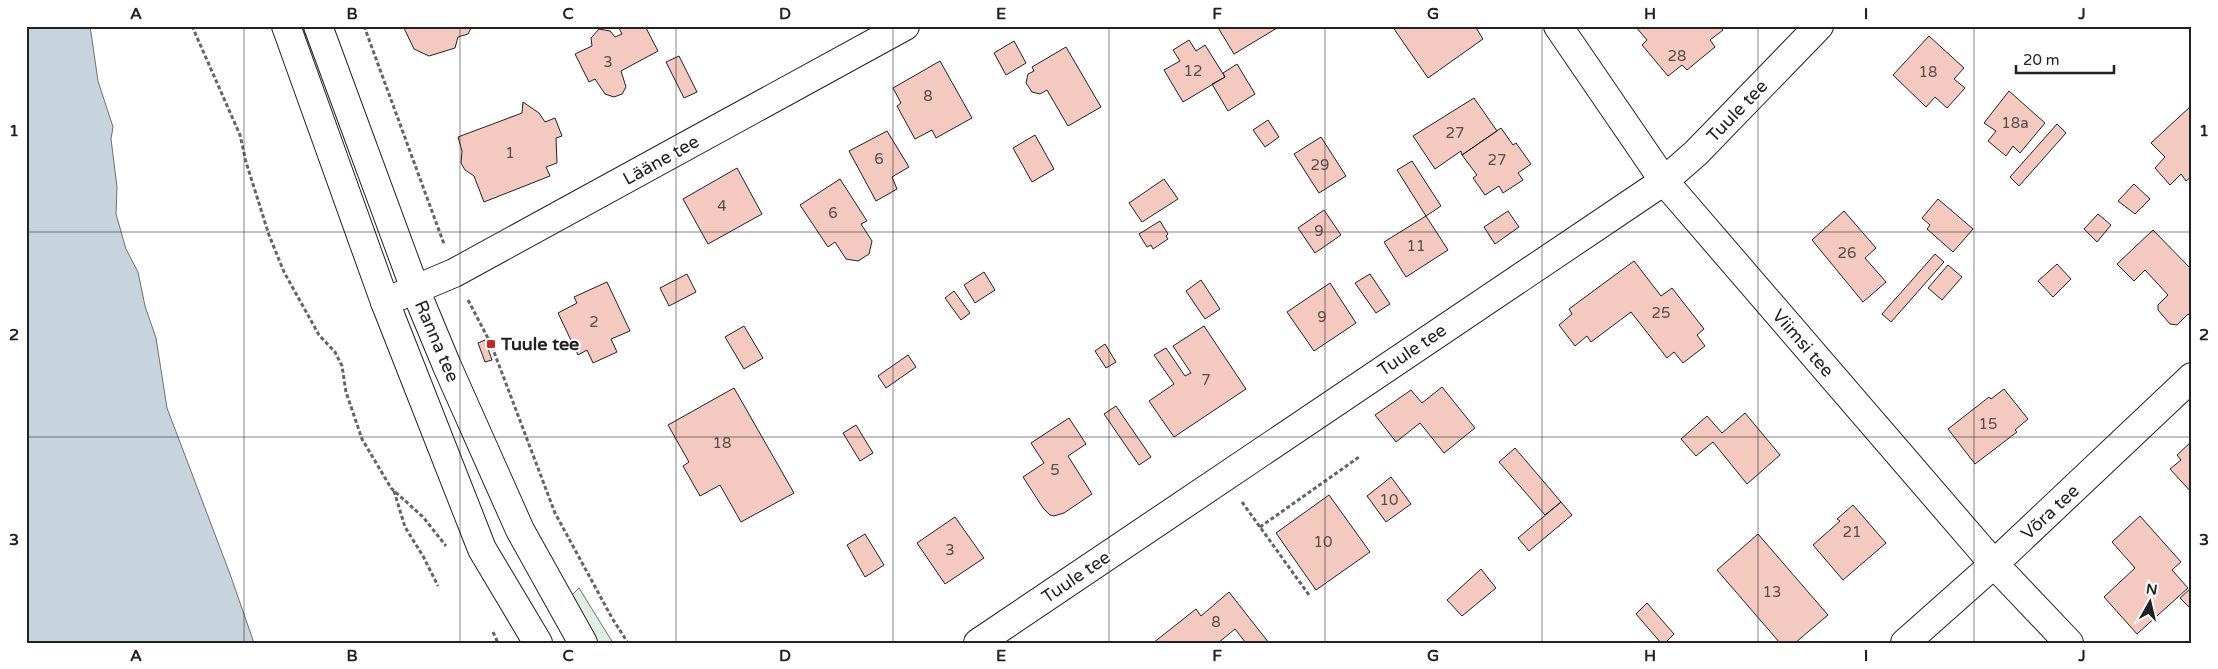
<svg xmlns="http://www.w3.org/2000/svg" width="2218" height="669" font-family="'Varela Round',sans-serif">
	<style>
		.green { fill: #e0efe3; stroke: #6f6f6f }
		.water { fill: #c7d3dd; stroke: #6f6f6f }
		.building { fill: #f3c9c0; stroke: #222 }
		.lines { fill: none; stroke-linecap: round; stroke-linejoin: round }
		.minor-casing { stroke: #222; stroke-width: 30 }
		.secondary-casing { stroke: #222; stroke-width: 30 }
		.path { stroke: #646464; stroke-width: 3; stroke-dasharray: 4 2.5; stroke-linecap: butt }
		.minor { stroke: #fff; stroke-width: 28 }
		.secondary { stroke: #fff; stroke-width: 28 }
		.grid { fill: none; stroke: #222; stroke-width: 1; stroke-opacity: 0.55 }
		.poi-dot { fill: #c62828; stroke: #fff; stroke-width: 2 }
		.labels { text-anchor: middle; stroke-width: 4; stroke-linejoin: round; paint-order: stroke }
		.number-label { font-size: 15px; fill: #564c4a }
		.street-label { font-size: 18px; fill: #222; stroke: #fff }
		.poi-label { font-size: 18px; font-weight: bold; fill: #222; stroke: #fff; text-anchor: start }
		.neatline { fill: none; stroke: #222; stroke-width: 2 }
		.grid-label { font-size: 16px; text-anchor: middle; font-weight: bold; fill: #222 }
	</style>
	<rect width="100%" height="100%" fill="#fff"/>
	<!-- green -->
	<path class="green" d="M579 588 613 643H597L572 595Z"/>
	<!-- water -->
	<path class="water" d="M26 26H90L98 81 113 127 111 139 117 187 116 214 126 249 138 272 145 306 156 338 167 408 230 574 254 643H26Z"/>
	<!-- building -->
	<path class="building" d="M403 26H472L468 34 458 37 455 48 429 56 414 49Z
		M618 26H645L658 51 621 71 626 87 622 94 614 97 605 94 595 79 589 82 575 54 592 46 591 38 599 29 610 31 615 37 622 34Z
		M1217 26H1275L1277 28 1234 54Z
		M1392 26H1475L1483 39 1428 78Z
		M1635 26H1720L1723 30 1710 40 1715 47 1687 70 1682 65 1668 76 1642 45 1647 40Z
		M1929 36 1964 68 1954 79 1965 88 1947 108 1935 97 1926 107 1893 75Z
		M1189 40 1196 51 1205 45 1225 77 1183 102 1164 70 1180 61 1173 50Z
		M1014 41 1026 63 1006 75 994 53Z
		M1066 47 1101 107 1068 126 1047 90 1040 94 1032 92 1026 83 1028 74 1034 71 1032 67Z
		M679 56 697 92 684 98 666 62Z
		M940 61 972 118 936 138 932 130 915 139 897 106 901 103 893 88Z
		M1237 64 1255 94 1228 111 1212 84 1225 77 1223 73Z
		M2009 91 2045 123 2020 153 2013 146 2006 156 1988 141 1996 131 1984 123Z
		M1474 98 1497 131 1462 155 1461 151 1435 169 1413 136Z
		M523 102 539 113 545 122 555 118 562 136 556 138 557 163 546 167 550 176 484 202 474 176 465 170 461 163 462 151 458 137 522 113Z
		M2192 105V176L2186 181 2181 174 2170 185 2155 168 2165 157 2151 143Z
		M1268 120 1279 137 1265 147 1253 130Z
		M2057 124 2066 133 2019 186 2010 177Z
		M1501 128 1513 145 1516 143 1531 164 1518 173 1523 180 1503 193 1499 186 1485 195 1473 178 1477 175 1462 155Z
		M887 131 909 167 892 177 897 189 876 201 849 151Z
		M1035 135 1054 169 1032 182 1013 148Z
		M1321 137 1346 176 1319 193 1294 154Z
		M1412 161 1441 206 1426 216 1397 170Z
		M737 168 762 214 708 244 683 199Z
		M840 179 867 221 861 224 872 241 869 254 858 261 846 259 835 242 828 247 800 205Z
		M1164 179 1178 199 1142 222 1129 203Z
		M2134 184 2150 199 2135 214 2118 201Z
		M1938 199 1973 229 1953 252 1927 229 1930 225 1922 218Z
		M1324 210 1341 235 1315 253 1298 228Z
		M1508 211 1519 227 1495 244 1484 227Z
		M1844 211 1876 248 1865 258 1886 282 1863 302 1812 240Z
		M2098 214 2111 225 2097 242 2084 229Z
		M1426 216 1448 250 1406 277 1384 242Z
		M1160 221 1168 234 1166 236 1168 239 1153 249 1151 245 1147 247 1139 234Z
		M2153 230 2192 270V318L2188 314 2177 325 2170 324 2158 310V305L2168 295 2145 270 2134 281 2117 264Z
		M1935 254 1944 262 1891 322 1882 314Z
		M1634 261 1661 296 1672 288 1704 329 1697 335 1705 346 1683 363 1674 352 1667 358 1631 312 1591 342 1587 336 1575 346 1559 325 1572 314 1569 309Z
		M2057 264 2071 279 2053 297 2038 281Z
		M1948 265 1962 277 1942 300 1928 288Z
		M984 272 995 290 975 303 964 285Z
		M687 274 696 292 669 306 660 288Z
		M1370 274 1390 304 1376 313 1355 283Z
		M1201 280 1220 309 1205 319 1186 291Z
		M607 282 630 331 611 339 617 352 593 363 587 350 578 355 558 313 577 303 574 297Z
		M1330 283 1356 323 1314 351 1287 312Z
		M954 291 970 313 961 320 945 298Z
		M744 326 763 358 744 369 725 337Z
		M1204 326 1246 389 1174 437 1149 401 1174 384 1154 355 1166 348 1185 376 1191 373 1173 346Z
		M485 340 492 360 485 362 478 343Z
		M1105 344 1116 362 1106 368 1095 351Z
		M908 355 916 367 886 388 878 376Z
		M1442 387 1475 428 1444 453 1420 423 1396 442 1375 415 1411 390 1422 403Z
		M734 388 794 493 741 522 720 485 700 496 683 466 689 462 668 425Z
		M2004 389 2028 419 2015 430 2017 432 1975 464 1948 429 1989 397 1991 399Z
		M1116 406 1151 457 1139 465 1104 414Z
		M1745 413 1780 455 1747 484 1713 442 1696 456 1681 439 1707 416 1722 433Z
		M1069 418 1086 444 1068 456 1092 494 1064 513 1054 516 1050 515 1043 508 1023 477 1044 463 1031 443Z
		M856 425 873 453 860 461 843 433Z
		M2192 441V493L2170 469 2181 460 2177 455Z
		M1515 448 1561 502 1545 515 1499 462Z
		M1391 477 1411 504 1386 522 1367 496Z
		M1329 495 1370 552 1316 590 1276 533Z
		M1561 502 1572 515 1529 551 1518 538Z
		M1853 505 1886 543 1843 580 1813 545 1840 521 1837 519Z
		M2140 516 2181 562 2172 570 2188 588 2137 634 2104 597 2135 568 2112 542Z
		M955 517 984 558 945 584 917 543Z
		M865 534 884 565 865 577 847 545Z
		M1758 534 1828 615 1795 643H1780L1717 570Z
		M1481 569 1496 588 1462 616 1447 600Z
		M2192 587V610L2180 598Z
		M1229 592 1269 643H1246L1235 629 1218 643H1153L1196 609 1201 616Z
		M1647 603 1674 634 1665 643H1661L1636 614Z"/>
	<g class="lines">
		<!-- minor casing -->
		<g class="minor-casing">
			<path id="minor" d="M1558 26 1664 181 1994 564 2069 643
				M385 302 454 273 905 26
				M978 643 1664 181 1696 153 1819 26
				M1905 643 1994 564 2192 377"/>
		</g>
		<!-- secondary casing -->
		<g class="secondary-casing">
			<path id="secondary" d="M286 26 385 302 482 549 538 643
				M318 26 415 289 447 366 520 530 583 643"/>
		</g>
		<!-- path -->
		<path class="path" d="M192 26 240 135 246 162 269 235 284 272 319 335 335 352 342 366 346 392 362 439 391 488 423 517 446 546
			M364 26 444 244
			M468 300 491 344 555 513 612 618 628 643
			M394 491 405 527 423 556 438 586
			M1242 502 1309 595
			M1260 527 1359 457
			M493 632 498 643"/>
		<!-- minor -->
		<use href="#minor" class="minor"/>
		<!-- secondary -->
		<use href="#secondary" class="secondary"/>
	</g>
	<!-- grid -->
	<path class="grid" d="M244 26V643M460 26V643M676 26V643M893 26V643M1109 26V643M1325 26V643M1542 26V643M1758 26V643M1974 26V643M26 232H2192M26 437H2192"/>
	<!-- markers -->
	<rect class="poi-dot" x="486" y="339" width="10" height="10" rx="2.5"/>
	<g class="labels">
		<!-- number labels -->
		<g class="number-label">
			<text x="1677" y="61">28</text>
			<text x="608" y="67">3</text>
			<text x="1193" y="76">12</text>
			<text x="1928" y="77">18</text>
			<text x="928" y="101">8</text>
			<text x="2015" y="128">18a</text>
			<text x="1455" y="138">27</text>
			<text x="510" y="158">1</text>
			<text x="879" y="164">6</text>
			<text x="1497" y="165">27</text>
			<text x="1320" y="170">29</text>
			<text x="722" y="211">4</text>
			<text x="833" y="218">6</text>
			<text x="1319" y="236">9</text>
			<text x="1416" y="251">11</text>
			<text x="1847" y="258">26</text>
			<text x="1661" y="318">25</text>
			<text x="1322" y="322">9</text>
			<text x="594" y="327">2</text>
			<text x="1206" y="385">7</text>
			<text x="1988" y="429">15</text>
			<text x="722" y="448">18</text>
			<text x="1055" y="475">5</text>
			<text x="1389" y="505">10</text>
			<text x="1852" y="537">21</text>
			<text x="1323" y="547">10</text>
			<text x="950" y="555">3</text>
			<text x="1772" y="597">13</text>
			<text x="1216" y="627">8</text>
		</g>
		<!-- street labels -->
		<g class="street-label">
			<text transform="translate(1737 111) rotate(-46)" y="6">Tuule tee</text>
			<text transform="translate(661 160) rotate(-29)" y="6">Lääne tee</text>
			<text transform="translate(437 341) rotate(67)" y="6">Ranna tee</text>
			<text transform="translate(1803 343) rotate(49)" y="6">Viimsi tee</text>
			<text transform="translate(1412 350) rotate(-34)" y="6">Tuule tee</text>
			<text transform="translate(2050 512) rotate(-43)" y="6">Võra tee</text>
			<text transform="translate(1076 577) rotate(-34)" y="6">Tuule tee</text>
		</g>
		<!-- poi labels -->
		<g class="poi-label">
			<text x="501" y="350">Tuule tee</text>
		</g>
	</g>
	<!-- border -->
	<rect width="2218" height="669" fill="none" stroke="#ffffff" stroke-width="55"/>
	<!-- north arrow -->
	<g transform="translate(2150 602) rotate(8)" stroke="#ffffff" stroke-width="4" paint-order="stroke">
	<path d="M0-4L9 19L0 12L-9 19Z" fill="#222222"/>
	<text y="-8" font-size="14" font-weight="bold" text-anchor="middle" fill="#222222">N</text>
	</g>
	<!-- scale -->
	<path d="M2016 65v8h98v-8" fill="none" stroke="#222222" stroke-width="2.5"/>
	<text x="2023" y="65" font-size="15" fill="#222222" stroke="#ffffff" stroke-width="4" paint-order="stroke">20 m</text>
	<rect x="28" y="28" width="2162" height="614" class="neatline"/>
	<g class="grid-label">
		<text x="136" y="19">A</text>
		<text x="352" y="19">B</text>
		<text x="568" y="19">C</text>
		<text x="785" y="19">D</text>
		<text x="1001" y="19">E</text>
		<text x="1217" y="19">F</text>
		<text x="1433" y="19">G</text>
		<text x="1650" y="19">H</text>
		<text x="1866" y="19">I</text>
		<text x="2082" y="19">J</text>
		<text x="14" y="136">1</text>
		<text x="2204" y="136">1</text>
		<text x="14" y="340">2</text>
		<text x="2204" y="340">2</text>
		<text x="14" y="545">3</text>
		<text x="2204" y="545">3</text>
		<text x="136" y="661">A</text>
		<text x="352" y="661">B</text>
		<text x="568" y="661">C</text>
		<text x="785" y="661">D</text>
		<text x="1001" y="661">E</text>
		<text x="1217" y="661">F</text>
		<text x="1433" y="661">G</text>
		<text x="1650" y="661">H</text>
		<text x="1866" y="661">I</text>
		<text x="2082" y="661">J</text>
	</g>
</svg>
